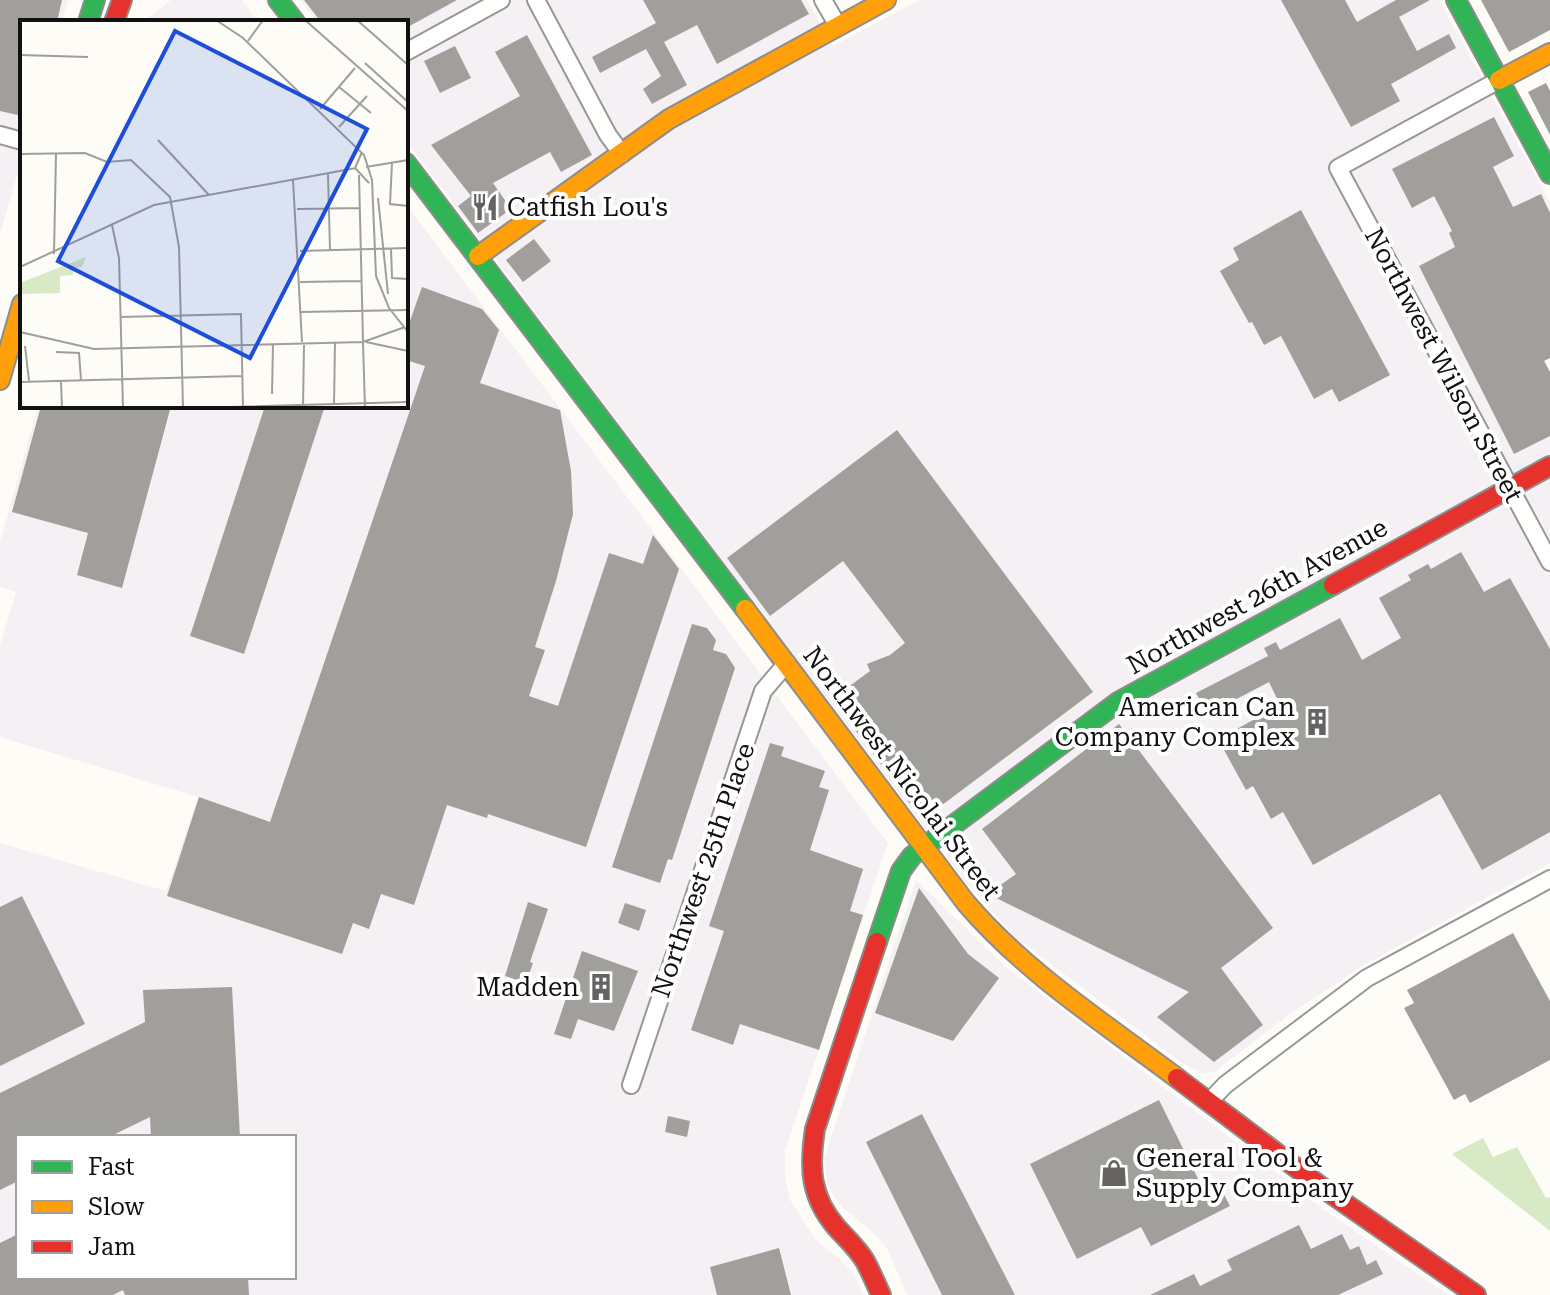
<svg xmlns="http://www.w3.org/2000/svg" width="1550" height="1295" font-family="'Roboto Serif',serif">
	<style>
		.industrial { fill: #f5f0f3; fill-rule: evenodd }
		.forest { fill: #d8eac5 }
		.building { fill: #a19f9c }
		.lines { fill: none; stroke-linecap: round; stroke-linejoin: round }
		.street-casing { stroke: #979795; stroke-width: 20 }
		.fast-casing { stroke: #8e8d8b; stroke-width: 22 }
		.slow-casing { stroke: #8e8d8b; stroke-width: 22 }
		.jam-casing { stroke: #8e8d8b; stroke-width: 22 }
		.street { stroke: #fffffe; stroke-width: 16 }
		.fast { stroke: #30b455; stroke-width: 18 }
		.slow { stroke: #ff9f0a; stroke-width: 18 }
		.jam { stroke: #e5322d; stroke-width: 18 }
		.labels { text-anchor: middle; stroke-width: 8; stroke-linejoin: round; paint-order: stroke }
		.poi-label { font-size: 26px; fill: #111; stroke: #fff; text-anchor: start }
		.street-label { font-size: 26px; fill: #111; stroke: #fff }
		.inset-road { fill: none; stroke: #9f9e9b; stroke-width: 2 }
		.view { fill: #1d4ed8; fill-opacity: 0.15; stroke: #1d4ed8; stroke-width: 4 }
		.inset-edge { fill: none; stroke: #111; stroke-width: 4 }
	</style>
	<rect width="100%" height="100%" fill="#fdfcf7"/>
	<!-- industrial -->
	<path class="industrial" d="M0 0H68L62 22H22V158L0 235Z
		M171 0H242L258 22H143Z
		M300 0H807L833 46 919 0H1439L1550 203V358L1545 361 1550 372V863L1366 964 1290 1014 1214 1072 1204 1074 1182 1063 1014 936 966 882 406 141V22H317Z
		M406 204 888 843 785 1151V1178L791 1202 815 1239 842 1261 855 1276 864 1295H0V843L166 891 198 797 0 737V646L16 592 0 587V543L38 406H406ZM18 1137H294V1277H18Z
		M916 880 1006 967 1326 1211 1448 1295H907L889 1252 877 1236 843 1208 833 1195 827 1182 824 1159Z"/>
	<!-- forest -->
	<path class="forest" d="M1483 1138 1493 1157 1517 1147 1546 1198 1550 1197V1231L1452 1154Z"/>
	<!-- building -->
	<path class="building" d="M0 0H62L57 22H22V116L0 111Z
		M304 0H457L406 28V22H321Z
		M643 0H801L809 14 717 64 697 25 664 42 687 85 652 104 643 89 661 76 646 49 600 73 592 57 656 23Z
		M1281 0H1345L1357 22 1396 0H1430L1399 17 1417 51 1449 34 1456 48 1391 84 1400 101 1351 127Z
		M1481 0H1550V30L1509 52Z
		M527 35 592 155 561 172 550 152 493 183 511 209 478 233 458 206 471 196 431 145 520 96 495 52Z
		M455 46 471 78 440 93 424 61Z
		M1546 83 1550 91V135L1528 92Z
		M1494 117 1514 156 1493 167 1513 207 1541 194 1550 213V358L1544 361 1550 372V436L1514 454 1419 266 1455 247 1449 233 1452 231 1434 196 1412 208 1392 169Z
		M1301 210 1390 375 1339 402 1332 389 1314 399 1281 336 1264 345 1252 322 1249 323 1220 271 1239 260 1233 248Z
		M534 239 551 261 523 282 506 260Z
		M422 287 482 309 499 330 480 383 560 410 571 471 573 514 556 581 535 647 545 650 529 696 558 706 609 553 643 564 653 535 679 569 586 847 488 814 487 818 447 805 414 905 381 894 369 929 353 923 342 954 167 896 199 797 270 822 425 366 406 360V332Z
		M41 406H171L122 588 77 575 88 533 12 512Z
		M265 406H325L244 654 190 636Z
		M897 430 1093 692 922 820 832 699 870 671 867 664 890 655 905 643 843 561 770 616 727 558Z
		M1461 552 1484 592 1510 578 1550 649V832L1482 870 1440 794 1313 865 1283 812 1271 819 1253 786 1246 790 1224 750 1241 741 1235 730 1280 705 1269 682 1227 704H1202L1196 693 1268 656 1264 648 1276 642 1280 650 1340 618 1362 660 1401 638 1379 598 1411 580 1408 575 1428 564 1431 569Z
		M692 624 707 628 716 640 713 650 726 654 735 668 672 860 668 859 660 883 612 867Z
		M1119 724 1273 928 1221 968 1263 1025 1214 1062 1157 1017 1189 992 988 894 1016 874 982 829Z
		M770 743 784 747 781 756 825 771 819 787 829 790 810 850 863 869 850 911 863 915 819 1050 740 1024 733 1045 691 1030 724 931 709 926Z
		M919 888 968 954 999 978 953 1041 875 1013Z
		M22 896 85 1024 0 1066V907Z
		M528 902 548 909 530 962 533 963 526 983 505 976Z
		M625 903 646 910 639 931 618 923Z
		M1513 933 1550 1001V1060L1470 1103 1465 1094 1454 1100 1404 1008 1414 1003 1407 990Z
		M582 951 638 971 614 1031 578 1019 571 1039 554 1034Z
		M232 987 240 1137H151L150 1117 109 1137H18V1181L0 1190V1093L145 1022 143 990Z
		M1159 1100 1203 1189 1217 1181 1230 1206 1151 1246 1141 1227 1077 1259 1030 1164Z
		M922 1114 1015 1295H942L866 1142Z
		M668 1116 690 1121 687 1137 665 1132Z
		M1299 1225 1311 1249 1342 1234 1350 1250 1359 1246 1367 1265 1376 1260 1383 1274 1338 1295H1150L1194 1274 1200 1286 1232 1270 1227 1260Z
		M18 1234V1277H248L249 1295H125L123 1290 113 1295H0V1243Z
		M779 1248 791 1295H717L710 1267Z"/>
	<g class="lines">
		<!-- street casing -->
		<g class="street-casing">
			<path id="street" d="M536 0 608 135 622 154
				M823 0 838 26
				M406 52 501 0
				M1499 80 1338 168 1550 562
				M0 135 22 141
				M631 1085 763 691 787 663
				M1209 1102 1225 1085 1367 978 1550 879"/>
		</g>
		<!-- fast casing -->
		<g class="fast-casing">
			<path id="fast" d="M278 0 295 22
				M1456 0 1550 174
				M88 22 95 0
				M406 163 745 609
				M877 942 901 871 912 856 1118 702 1333 585"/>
		</g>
		<!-- slow casing -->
		<g class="slow-casing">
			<path id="slow" d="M1499 80 1550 53
				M478 256 669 119 886 0
				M0 380 22 304
				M745 609 966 903C1025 972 1104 1023 1177 1078"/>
		</g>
		<!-- jam casing -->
		<g class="jam-casing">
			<path id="jam" d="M114 22 122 0
				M1333 585 1550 466
				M877 942 815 1129C809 1168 810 1197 837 1228 846 1238 858 1249 865 1261 871 1272 876 1284 881 1295
				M1177 1078 1323 1188 1476 1295"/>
		</g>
		<!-- street -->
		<use href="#street" class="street"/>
		<!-- fast -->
		<use href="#fast" class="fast"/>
		<!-- slow -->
		<use href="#slow" class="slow"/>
		<!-- jam -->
		<use href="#jam" class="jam"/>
	</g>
	<!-- icons -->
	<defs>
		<g id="restaurant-bare" transform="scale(2.16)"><path d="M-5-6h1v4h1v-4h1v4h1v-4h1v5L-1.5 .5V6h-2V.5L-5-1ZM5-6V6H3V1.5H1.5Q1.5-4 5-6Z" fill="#646362" stroke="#fff" stroke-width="2.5" paint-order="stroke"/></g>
		<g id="building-bare" transform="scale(2.16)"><path d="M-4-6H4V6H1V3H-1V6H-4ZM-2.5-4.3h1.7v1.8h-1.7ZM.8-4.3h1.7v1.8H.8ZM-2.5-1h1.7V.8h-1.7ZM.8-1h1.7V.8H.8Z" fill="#646362" stroke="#fff" stroke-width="2.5" paint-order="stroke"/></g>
		<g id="shop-bare" transform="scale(2.16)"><path d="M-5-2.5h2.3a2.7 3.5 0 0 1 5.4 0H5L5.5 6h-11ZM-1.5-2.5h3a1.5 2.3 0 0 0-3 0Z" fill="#646362" stroke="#fff" stroke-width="2.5" paint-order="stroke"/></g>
	</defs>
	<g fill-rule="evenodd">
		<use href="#restaurant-bare" x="485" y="207"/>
		<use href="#building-bare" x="1317" y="722"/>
		<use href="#building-bare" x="601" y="987"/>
		<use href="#shop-bare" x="1114" y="1173"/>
	</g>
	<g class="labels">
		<!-- poi labels -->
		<g class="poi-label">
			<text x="507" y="216">Catfish Lou's</text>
			<text x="1295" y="716" text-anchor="end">American Can<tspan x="1295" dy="30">Company Complex</tspan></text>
			<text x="579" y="996" text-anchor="end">Madden</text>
			<text x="1136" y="1167">General Tool &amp;<tspan x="1136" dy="30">Supply Company</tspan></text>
		</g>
		<!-- street labels -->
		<g class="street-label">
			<text transform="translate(1444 365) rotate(62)" y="9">Northwest Wilson Street</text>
			<text transform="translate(1257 596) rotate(-29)" y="9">Northwest 26th Avenue</text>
			<text transform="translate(902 773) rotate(53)" y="9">Northwest Nicolai Street</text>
			<text transform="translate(703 870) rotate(-71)" y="9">Northwest 25th Place</text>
		</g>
	</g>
	<!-- overview -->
	<g transform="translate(20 20)">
		<rect width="388" height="388" fill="#fdfcf7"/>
		<path d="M66 237 62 247 53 248V255L40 256V273L2 274 0 306V263Z" fill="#d8eac5"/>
		<path class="inset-road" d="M196 0 223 18 344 135 352 160 356 256 369 288 388 312M285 0 388 91M337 0 388 45M228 21 243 0M0 35 68 37M345 43 388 82M319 67 351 93M300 89 335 48M319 107 347 76M138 120 189 175M342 132 335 148 349 163M0 134 65 133 87 142 111 140 150 177 159 227 163 388M372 143 370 184 388 186M346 147 388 140M308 154 310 230M339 155 343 321M273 160 282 322M358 178 368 274M277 189 340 188M92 205 99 238 103 388M371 229 372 258 388 259M280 231 388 228M34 234 36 133M0 247 134 185 336 148M280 262 342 261M281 292 388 290M100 297 221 294 223 388M0 312 74 329 343 322 345 388M343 322 385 307M346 322 388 331M5 326 9 361M36 332 59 333 61 360M41 361 42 388M0 362 222 356M252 374 253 324M314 384 315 322M176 388 388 382M283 388 284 325"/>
		<path class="view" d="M155 11 347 109 230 338 38 241Z"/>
		<rect width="388" height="388" class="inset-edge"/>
	</g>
	<!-- legend -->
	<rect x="16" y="1135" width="280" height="144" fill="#ffffff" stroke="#a0a0a0" stroke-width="2"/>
	<rect x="32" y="1161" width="40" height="12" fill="#30b455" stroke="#a0a0a0" stroke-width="2"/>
	<text x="88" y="1175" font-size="24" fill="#111111">Fast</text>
	<rect x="32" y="1201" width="40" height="12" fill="#ff9f0a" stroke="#a0a0a0" stroke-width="2"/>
	<text x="88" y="1215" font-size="24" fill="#111111">Slow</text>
	<rect x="32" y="1241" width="40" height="12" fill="#e5322d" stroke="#a0a0a0" stroke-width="2"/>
	<text x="88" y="1255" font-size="24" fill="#111111">Jam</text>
</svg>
